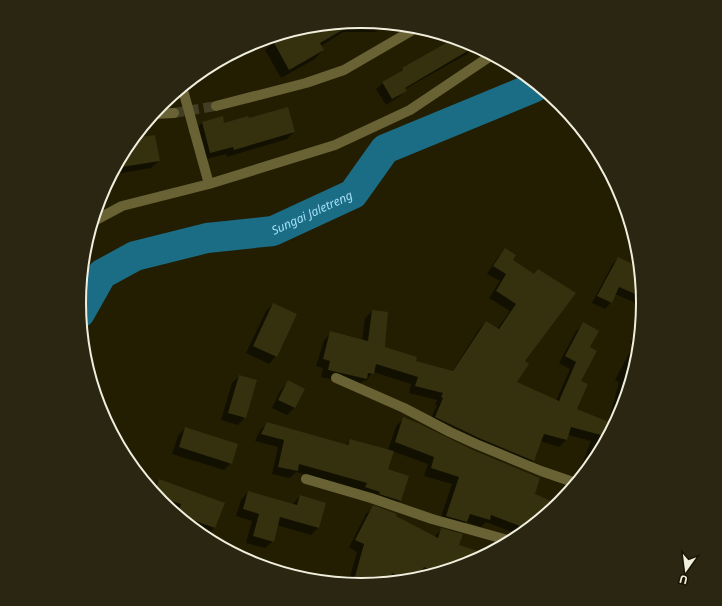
<svg xmlns="http://www.w3.org/2000/svg" width="722" height="606" font-family="'Noto Sans',sans-serif">
	<style>
		.shadow { fill: #0007 }
		.lines { fill: none; stroke-linecap: round; stroke-linejoin: round }
		.river { stroke: #1b6d86; stroke-width: 30 }
		.building { fill: #35300e }
		.minor-tunnel { stroke: #423d23; stroke-width: 10; stroke-dasharray: 10 5; stroke-linecap: butt }
		.minor { stroke: #696235; stroke-width: 10 }
		.minor-bridge { stroke: #696235; stroke-width: 10 }
		.labels { text-anchor: middle; stroke-width: 4; stroke-linejoin: round; paint-order: stroke }
		.water-label { font-size: 12px; font-style: italic; fill: #a3dff6; stroke: #191500 }
		.rim { fill: none; stroke: #f0eedd; stroke-width: 2 }
	</style>
	<rect width="100%" height="100%" fill="#231e02"/>
	<!-- shadow -->
	<path class="shadow" d="M361 21 388 24 375 32H343L321 46 323 50 315 59 281 78 265 50 274 42 306 26Z
		M456 39 469 43 472 44 473 47 467 54 405 89V91L399 97 386 105 376 89 383 83 398 73 403 69Z
		M248 119 294 132 287 139 227 157 226 154 203 160 195 130 202 123 224 124Z
		M133 139 159 161 151 168 111 175 127 146Z
		M505 250 511 261 524 361 516 383 556 401 570 369 559 363 576 331 583 324 589 347 579 381 576 409 608 423 619 382 615 380 634 344 630 343 642 318 638 358 621 411 595 460 584 474 579 472 591 441 568 435 566 440 559 447 540 441 533 461 526 468 429 424 437 405H435L437 400 409 393 411 384 373 372 366 381 364 380 359 385 321 377 323 368 316 366 324 340 331 333 362 341 365 318 372 311 384 348 415 361 452 372 479 329 486 322 497 329 510 311 489 298 500 281 487 274 498 257Z
		M638 255 643 300 638 304 615 294 611 302 605 309 592 303 612 265 618 258 632 265Z
		M273 304 276 356 269 364 246 353 266 311Z
		M239 376 245 417 238 425 221 420 232 383Z
		M288 383 304 389 294 408 287 415 272 408 280 391Z
		M403 419 533 495 549 501 546 514 520 535 486 522 481 527 466 522 459 529 439 523 452 484 424 476 428 464 392 451 387 469 408 476 400 501 393 508 359 494 360 490 296 472 290 478 272 474 278 447 255 441 260 430 268 423 345 446 350 440 388 450 396 426Z
		M185 428 231 463 224 470 172 454 178 436Z
		M159 480 215 527 208 534 194 529 174 513 175 511 170 509 161 502 152 490 153 486Z
		M248 492 292 505 300 496 318 528 311 535 277 525 273 541 265 548 246 543 252 521 236 516 241 500Z
		M373 507 434 537 442 529 458 546 469 564 423 577 418 575 416 580 388 582 370 574 368 584H348L357 552 349 547 366 514Z"/>
	<g class="lines">
		<!-- river -->
		<path class="river" id="s1" d="M80 313 102 274 135 256 207 238 273 231 353 194 385 149 533 88 537 85"/>
	</g>
	<!-- building -->
	<path class="building" d="M358 21 320 43 324 50 289 70 273 41 293 30 306 26Z
		M455 38 469 43 476 46 405 88 407 91 392 99 382 82 403 70 402 68Z
		M288 107 295 132 234 150 233 147 210 153 202 122 223 116 224 123 248 116 249 118Z
		M155 135 160 161 115 168 127 146 133 138Z
		M505 248 516 255 513 260 534 274 538 269 576 293 525 361 529 364 517 382 559 401 576 362 565 356 583 322 599 331 590 347 597 351 581 381 588 384 577 409 614 424 608 437 571 427 567 440 544 434 534 461 479 438 435 417 443 398 441 397 443 393 415 386 418 377 376 364 374 374 368 373 367 379 328 370 330 361 323 359 330 331 368 341 372 310 388 312 385 347 417 357 416 361 453 371 486 321 499 329 516 304 496 291 506 274 493 266Z
		M618 257 639 267 642 297 619 287 612 303 597 296Z
		M273 303 297 314 277 357 253 346Z
		M239 375 257 380 246 418 228 413Z
		M288 380 305 389 295 408 278 400Z
		M403 417 418 423 473 450 540 478 535 494 551 501 547 513 528 529 491 515 490 520 470 514 467 522 446 516 459 477 431 468 434 457 395 442Z
		M267 422 348 445 350 439 394 451 388 469 409 476 401 501 379 494 380 492 365 487 367 483 299 464 298 471 278 467 284 440 261 434Z
		M185 427 238 444 232 464 179 447Z
		M159 479 225 503 215 528 190 519 189 525 177 515 181 504 157 497 154 494Z
		M248 491 297 505 300 495 326 503 319 528 280 517 274 542 253 536 259 514 243 509Z
		M373 505 397 514 396 516 438 538 441 528 463 534 459 545 487 554 469 564 436 573 424 567 417 579 416 580H407L392 573 390 582 361 585 353 584 364 544 355 540Z"/>
	<g class="lines">
		<!-- minor-tunnel -->
		<path class="minor-tunnel" d="M174 113 216 106"/>
		<!-- minor -->
		<path class="minor" d="M216 106 306 83 344 70 418 27
			M153 114 174 113
			M194 130 209 184
			M92 222 122 206 209 184 335 145 410 110 492 55
			M336 378 404 408 450 432 476 444 541 471 576 483
			M306 479 371 498 432 519 511 541"/>
		<!-- minor-bridge -->
		<path class="minor-bridge" d="M183 90 194 130"/>
	</g>
	<g class="labels">
		<!-- water labels -->
		<g class="water-label">
			<text dy="4" stroke="none"><textPath href="#s1" startOffset="266">Sungai Jaletreng</textPath></text>
		</g>
	</g>
	<!-- crop -->
	<path d="M0 0H722V606H0ZM86 303a275 275 0 1 1 550 0a275 275 0 1 1-550 0Z" fill="#2a2612" fill-rule="evenodd"/>
	<path class="rim" d="M86 303a275 275 0 1 1 550 0a275 275 0 1 1-550 0Z"/>
	<!-- north arrow -->
	<g transform="translate(686 570) rotate(194)" stroke="#191500" stroke-width="3" paint-order="stroke">
	<path d="M0-3L7 15L0 10L-7 15Z" fill="#f0eedd"/>
	<text y="-6" font-size="11" font-weight="bold" text-anchor="middle" fill="#f0eedd">U</text>
	</g>
</svg>
